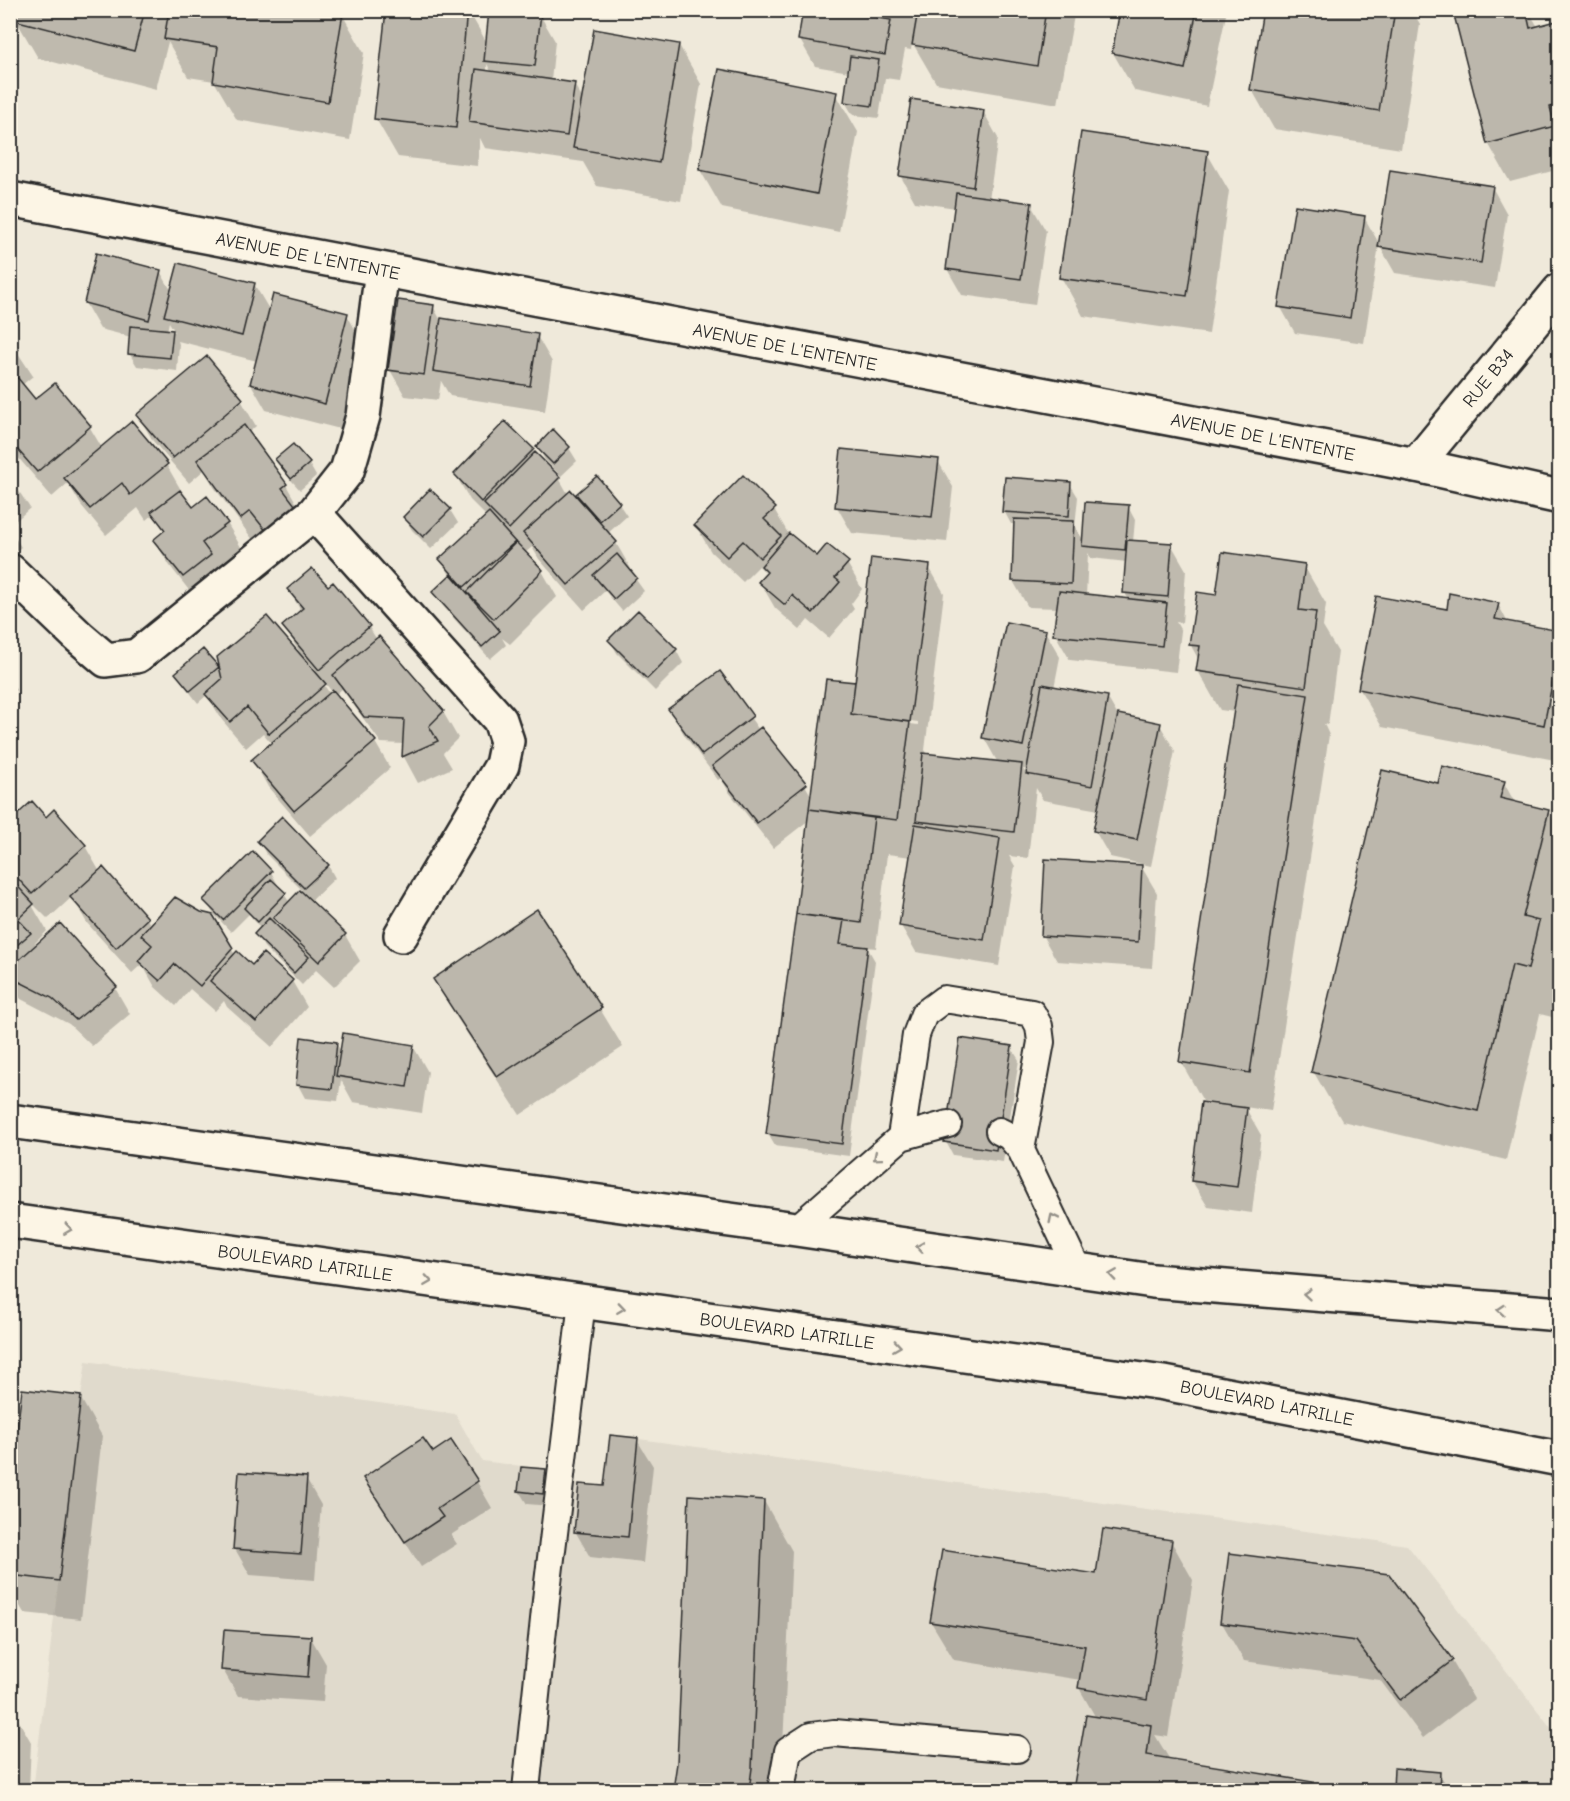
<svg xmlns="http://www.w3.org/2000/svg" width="1570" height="1801" font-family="'Comic Neue',sans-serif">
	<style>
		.built { fill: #e0dacc }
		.shadow { fill: #0003; fill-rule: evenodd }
		.building { fill: #bcb7ac; stroke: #2b2b2b; stroke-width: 1.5 }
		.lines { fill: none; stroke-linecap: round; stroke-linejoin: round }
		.service-casing { stroke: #2b2b2b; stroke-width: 30 }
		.minor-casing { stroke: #2b2b2b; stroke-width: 38 }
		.tertiary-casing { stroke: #2b2b2b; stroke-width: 38 }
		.secondary-casing { stroke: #2b2b2b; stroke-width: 38 }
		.service { stroke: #fcf5e5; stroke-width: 26 }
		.minor { stroke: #fcf5e5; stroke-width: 33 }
		.tertiary { stroke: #fcf5e5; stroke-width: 33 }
		.secondary { stroke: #fcf5e5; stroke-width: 33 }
		.oneway { stroke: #949088 }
		.labels { text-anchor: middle; stroke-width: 6; stroke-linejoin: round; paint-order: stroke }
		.street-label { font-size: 18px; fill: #2b2b2b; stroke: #fcf5e5 }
	</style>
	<rect width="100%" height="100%" fill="#efe9da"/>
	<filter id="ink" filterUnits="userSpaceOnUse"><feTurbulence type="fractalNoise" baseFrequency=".0167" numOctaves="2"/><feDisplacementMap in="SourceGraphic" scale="12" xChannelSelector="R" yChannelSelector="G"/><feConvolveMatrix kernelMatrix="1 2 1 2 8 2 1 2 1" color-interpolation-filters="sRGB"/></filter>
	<g filter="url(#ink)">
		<!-- built -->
		<path class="built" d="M86 1361 455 1414 482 1461 546 1469 544 1479 562 1482 604 1486 610 1435 1407 1545 1560 1739 1559 1790H33L81 1396Z"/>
		<!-- shadow -->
		<path class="shadow" d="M18 10H330L342 14 364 53 350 140 237 120 214 81 188 77 168 42 156 89 38 58 16 20Z
			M388 10H468L487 43 490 10 540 15 555 41 551 81 574 84 583 100 679 45 701 84 681 201 597 186 583 162 485 148 480 138 477 166 398 157 376 119ZM487 64 492 73 487 72Z
			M801 10H1075L1058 104 936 83 912 42 911 50 905 49 899 80 885 78 879 118 853 115 845 102 849 72 815 66 800 40 804 16Z
			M1115 10H1227L1207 106 1135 91 1113 53 1121 13Z
			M1264 10H1412L1420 24 1401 149 1274 129 1252 90Z
			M1480 10H1528L1538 27 1560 22V169L1510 182 1488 143Z
			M836 94 858 132 839 232 722 208 700 170Z
			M983 111 998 138 989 199 1031 205 1046 231 1035 305 962 295 947 269 956 208 915 202 900 175Z
			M1207 153 1229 191 1209 334 1083 316 1061 277Z
			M1492 187 1507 214 1495 288 1395 273 1379 245 1364 343 1295 333 1280 306 1364 217 1380 245Z
			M160 271 172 292 254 284 270 311 347 315 362 341 340 429 266 410 251 384 257 361 178 341 179 344 177 371 137 366 129 353 131 337 100 329 85 303ZM169 322 175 332 167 331Z
			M433 306 440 319 537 336 552 362 545 411 450 396 441 381 438 400 405 396 390 370Z
			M10 341 33 376 22 385 35 401 89 426 102 448 166 464 181 490 180 492 193 509 227 523 242 549 217 569 225 582 199 603 170 566 154 540 165 532 154 513 146 520 138 508 106 535 81 505 68 483 52 497 10 448Z
			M241 400 256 426 248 433 286 485 301 511 256 544 214 487 204 470 189 483 153 441 138 415Z
			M553 431 569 448 577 461 561 476 545 460 538 447Z
			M533 450 559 478 568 494 584 507 585 506 578 494 619 504 627 516 607 534 616 543 631 569 629 570 644 591 622 611 605 591 584 610 539 559 532 547 525 553 542 571 557 597 510 644 502 638 506 645 490 659 442 605 434 592 451 577 441 559 487 517 470 500 455 474Z
			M277 460 309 464 316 476 300 490 284 472Z
			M938 461 953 487 947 542 852 533 837 507Z
			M10 478 30 508 10 526Z
			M1070 484 1078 497 1075 527 1084 541 1128 507 1135 520 1133 542 1171 544 1186 570 1182 623 1176 622 1181 631 1176 672 1070 660 1055 634 1058 608 1028 607 1013 581 1016 524H1011L1004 511ZM1088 553 1091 558 1127 562 1125 593 1129 600 1086 596Z
			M430 491 450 510 458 523 431 549 412 530 404 517Z
			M774 509 789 535 817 559 847 563 862 589 851 604 854 609 829 638 808 620 800 630 775 608 760 582 767 574 759 566 743 582 711 552 696 526Z
			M10 530 21 547 10 556Z
			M1304 566 1326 604 1323 627 1338 652 1328 725 1324 724 1329 735 1271 1111 1245 1107 1261 1135 1252 1213 1208 1207 1192 1181 1230 1105 1203 1101 1181 1062 1235 712 1220 710 1198 671 1199 660 1190 644 1218 596Z
			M929 567 944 593 925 750 928 755 998 763 984 738 1045 631 1060 657 1054 688 1107 697 1118 716 1160 725 1175 751 1151 866 1110 857 1095 831 1099 810 1043 800 1036 788 1028 858 1009 856 1015 866 999 966 916 952 901 926 912 857 887 854 876 948 867 947 875 961 849 1156 775 1146 768 1134 809 820 773 848 729 792 721 778 718 780 685 736 670 710 719 673 759 730 805 785 812 797 854 684 856 687ZM874 716 918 722V725L874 719ZM1023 769 1028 770 1027 776Z
			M289 590 369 627 377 640 443 712 458 738 443 753 452 768 418 783 404 757V744L381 743 342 689 335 695 375 742 390 768 310 836 268 787 253 760 272 744 263 733 246 748 222 720 207 695 198 703 185 686 177 674 203 651 222 672 301 655 284 626 301 611ZM326 684 332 692 330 694 324 685Z
			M1498 604 1508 623 1560 632V761L1382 727 1359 688 1448 611Z
			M638 612 676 650 683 663 655 691 617 653 610 640Z
			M10 681 16 690 10 695Z
			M1504 783 1515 803 1548 811 1560 831V933L1555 951 1560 959V1004L1556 1018 1540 1014 1506 1160 1342 1121 1313 1071Z
			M54 812 85 846 100 872 147 919 151 926 200 913 212 916 235 955 253 967 292 981 307 1007 272 1047 227 1007 224 1001 215 1011 190 989 176 1006 155 987 142 964 132 973 87 923 72 897 48 919 29 900 47 931 35 943 37 946 115 988 130 1014 92 1046 69 1024 21 999 10 985V823L46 819Z
			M259 841 328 865 335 878 310 902 345 935 360 961 334 987 316 970 302 985 264 947 256 934 261 929 249 914 231 932 213 913 205 900 253 853 271 872 278 885 277 886 284 894 290 903 302 890 266 854ZM277 922 284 934 274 925Z
			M1141 866 1157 893 1152 968 1057 961 1042 935Z
			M435 980 600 1009 623 1047 520 1115 457 1018Z
			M336 1043 342 1053 413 1046 428 1072 422 1113 353 1102 341 1080 338 1101 305 1098 298 1085Z
			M1011 1047 1019 1060 1003 1162 953 1155 946 1142Z
			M80 1397 102 1436 81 1619 24 1613 10 1589V1501Z
			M637 1440 653 1466 643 1563 590 1557 575 1531Z
			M432 1454 477 1482 492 1508 451 1535 457 1544 421 1567 365 1478Z
			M545 1471 552 1484 550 1506 527 1504 519 1491Z
			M306 1479 321 1505 315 1580 250 1575 235 1549Z
			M764 1501 792 1551 781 1790H674L678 1763Z
			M1171 1541 1193 1580 1168 1737 1155 1735 1170 1760 1312 1783 1316 1790H1075L1087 1716 1096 1718 1079 1688 1081 1680 954 1660 931 1622 1097 1576Z
			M1389 1576 1452 1661 1474 1699 1423 1738 1380 1680 1244 1661 1222 1623Z
			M10 1626 16 1635 14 1668H10Z
			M225 1632 311 1638 326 1664 323 1702 238 1696 223 1670Z
			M10 1715 16 1716 31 1742 29 1790H10Z
			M1396 1770 1439 1773 1447 1786 1446 1790H1394Z"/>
		<!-- building -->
		<path class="building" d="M16 10H145L134 51 14 20Z
			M169 10H330L343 13 328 102 213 82 218 47 164 39Z
			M386 10H467L456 128 374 119Z
			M489 10 541 13 535 66 484 61Z
			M803 10H831L891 20 885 55 798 40Z
			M918 10H1046L1037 66 912 45Z
			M1120 10H1197L1185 69 1112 53Z
			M1263 10H1395L1379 111 1250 90Z
			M1473 10H1526L1530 28 1560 20V105L1550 107 1555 126 1487 144 1454 15Z
			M594 29 679 44 659 163 573 148Z
			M850 56 879 60 872 106 844 102Z
			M476 69 575 83 567 136 469 122Z
			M719 69 837 92 817 194 699 170Z
			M911 99 984 110 973 187 899 176Z
			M1081 132 1208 151 1187 296 1059 278Z
			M1390 170 1493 186 1481 263 1378 247Z
			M956 193 1032 203 1021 279 946 269Z
			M1295 205 1365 216 1350 318 1278 307Z
			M96 253 161 270 149 320 84 303Z
			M178 263 255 283 242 336 164 316Z
			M273 294 348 313 325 404 250 384Z
			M398 300 434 305 424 375 388 370Z
			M441 318 538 334 530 386 433 371Z
			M130 326 173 330 170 358 128 354Z
			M10 339 19 349 10 356Z
			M207 356 243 399 173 458 136 415Z
			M17 377 35 399 55 383 91 426 37 472 10 441V383Z
			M132 421 168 464 130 495 122 483 90 509 64 478Z
			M505 421 534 449 481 502 454 474Z
			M244 425 287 484 282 488 298 509 267 532 250 511 240 519 197 460Z
			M553 429 570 447 553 464 536 447Z
			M293 444 310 463 291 479 275 459Z
			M841 449 939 459 932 517 835 507Z
			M535 452 560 477 509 529 484 504Z
			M743 475 776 508 764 519 781 536 760 558 743 541 727 557 694 525Z
			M597 476 620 503 600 521 576 494Z
			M1005 477 1071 482 1069 516 1002 512Z
			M430 489 451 509 423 537 403 517Z
			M180 490 193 507 207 496 228 523 202 543 211 555 183 577 153 540 165 530 151 512Z
			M571 490 617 542 568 585 523 533Z
			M1085 502 1129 505 1125 550 1082 546Z
			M489 513 515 542 464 587 439 559Z
			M1014 519 1074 521 1071 584 1012 581Z
			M789 533 817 556 827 544 849 562 835 578 840 582 813 613 792 595 785 605 758 582 767 572 761 566Z
			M1127 540 1172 543 1168 597 1123 593Z
			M516 542 543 570 494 619 467 592Z
			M1222 552 1305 564 1299 610 1316 612 1306 687 1196 671 1200 646 1189 645 1197 592 1216 595Z
			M617 554 637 578 614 599 593 575Z
			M871 558 930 565 910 722 851 714Z
			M312 568 328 586 333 582 370 626 319 670 282 626 303 608 287 589Z
			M451 574 500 631 482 647 432 592Z
			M1059 591 1167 603 1162 646 1053 635Z
			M1449 593 1499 603 1495 619 1560 631V644L1544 725 1358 689 1376 596 1447 609Z
			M638 610 677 649 647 679 608 640Z
			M267 616 326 684 269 734 247 707 230 722 205 694 222 679 217 657Z
			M1006 622 1046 630 1023 746 982 738Z
			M379 636 444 711 429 726 438 741 402 757 404 719 364 717 333 675Z
			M203 649 219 667 190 691 175 673Z
			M720 671 753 716 702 755 668 709Z
			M826 679 855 682 851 714 910 722 897 820 809 809Z
			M1042 684 1108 696 1092 786 1026 774Z
			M1238 684 1308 695 1250 1073 1179 1062Z
			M333 690 376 741 294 811 251 760Z
			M1118 714 1161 723 1137 840 1093 831Z
			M761 727 807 784 757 823 712 766Z
			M923 753 1022 764 1014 832 916 821Z
			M1442 766 1505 781 1500 798 1549 810 1523 917 1539 921 1528 969 1512 965 1478 1111 1311 1072 1382 770 1438 783Z
			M32 801 46 817 54 809 86 845 32 894 10 870V821Z
			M809 809 874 818 861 923 796 914Z
			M282 816 329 865 304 888 257 841Z
			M915 824 1000 838 984 940 899 926Z
			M253 851 272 871 223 920 203 900Z
			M1045 859 1142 865 1138 942 1041 936Z
			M103 867 148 918 116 948 70 897Z
			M10 878 34 904 18 919 31 933 10 951Z
			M271 879 286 893 258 922 244 908Z
			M300 890 346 934 319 962 273 918Z
			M175 897 201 912 213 915 233 948 200 986 175 964 160 981 138 961 152 945 141 935Z
			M537 909 602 1008 497 1077 433 979Z
			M796 914 844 920 840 944 868 947 842 1144 766 1134Z
			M269 918 309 957 294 973 254 934Z
			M60 923 117 987 76 1020 52 998 10 977V968Z
			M237 951 252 965 263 953 293 980 256 1022 210 981Z
			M343 1033 414 1045 407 1087 336 1076Z
			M301 1037 337 1042 332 1089 296 1085Z
			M960 1038 1012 1046 996 1150 944 1142Z
			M1201 1102 1247 1108 1237 1187 1191 1181Z
			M22 1389 81 1396 59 1581 10 1575V1488Z
			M610 1435 638 1438 628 1537 574 1532 579 1484 604 1486Z
			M423 1438 433 1452 451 1440 478 1481 437 1509 443 1517 405 1542 363 1478Z
			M521 1467 546 1469 543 1494 518 1491Z
			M239 1472 307 1477 301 1554 233 1549Z
			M689 1495 764 1500 752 1768 749 1790H673L677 1763Z
			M1103 1529 1172 1540 1147 1700 1078 1688 1085 1646 930 1622 942 1550 1096 1574Z
			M1229 1553 1389 1574 1453 1660 1400 1700 1356 1641 1220 1623Z
			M224 1630 311 1636 308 1677 221 1670Z
			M10 1714H17L14 1775H10Z
			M1086 1715 1151 1725 1147 1755 1313 1782 1311 1790H1073Z
			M1394 1768 1440 1772 1439 1790H1393Z"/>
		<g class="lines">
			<!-- service casing -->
			<g class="service-casing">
				<path id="service" d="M999 1131 1009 1136 1021 1150 1078 1270
					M901 1137 916 1035 924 1014 944 999 1032 1013 1039 1026 1041 1042 1021 1150
					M796 1229 901 1137 948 1124
					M526 1790 547 1591 582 1302
					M781 1790 788 1751 811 1736 834 1733 1017 1749"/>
			</g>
			<!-- minor casing -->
			<g class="minor-casing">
				<path id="minor" d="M1416 465 1560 290
					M314 513 500 720 507 741 502 765 401 935
					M10 571 79 637 106 660 137 656 314 513 347 471 363 416 382 270"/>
			</g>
			<!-- tertiary casing -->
			<g class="tertiary-casing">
				<path id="tertiary" d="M10 199 1416 465 1560 497"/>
			</g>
			<!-- secondary casing -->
			<g class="secondary-casing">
				<path id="secondary" d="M10 1121 796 1229 1153 1281 1560 1314
					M10 1221 1164 1383 1560 1459"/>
			</g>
			<!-- service -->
			<use href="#service" class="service"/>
			<!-- minor -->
			<use href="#minor" class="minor"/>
			<!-- tertiary -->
			<use href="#tertiary" class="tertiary"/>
			<!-- secondary -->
			<use href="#secondary" class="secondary"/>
		</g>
		<!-- one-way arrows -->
		<defs><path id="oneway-chevron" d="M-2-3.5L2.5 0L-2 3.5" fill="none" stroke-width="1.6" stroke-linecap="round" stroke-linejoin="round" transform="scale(1.5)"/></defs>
		<g class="oneway">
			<use href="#oneway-chevron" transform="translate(877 1157) rotate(140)"/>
			<use href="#oneway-chevron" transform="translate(1053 1218) rotate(-116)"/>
			<use href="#oneway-chevron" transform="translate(68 1229) rotate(8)"/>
			<use href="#oneway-chevron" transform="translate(920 1247) rotate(-172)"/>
			<use href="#oneway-chevron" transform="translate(1113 1275) rotate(-172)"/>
			<use href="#oneway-chevron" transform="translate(428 1281) rotate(8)"/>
			<use href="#oneway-chevron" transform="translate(1307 1294) rotate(-175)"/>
			<use href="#oneway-chevron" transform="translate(621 1308) rotate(8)"/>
			<use href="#oneway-chevron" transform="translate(1501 1310) rotate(-175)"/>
			<use href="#oneway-chevron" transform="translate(897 1346) rotate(8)"/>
		</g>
	</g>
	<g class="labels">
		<!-- street labels -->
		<g class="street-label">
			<text transform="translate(308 256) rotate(11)" y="6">AVENUE DE L'ENTENTE</text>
			<text transform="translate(785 347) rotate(11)" y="6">AVENUE DE L'ENTENTE</text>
			<text transform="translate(1488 378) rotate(-51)" y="6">RUE B34</text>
			<text transform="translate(1263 437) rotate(11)" y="6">AVENUE DE L'ENTENTE</text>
			<text transform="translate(305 1263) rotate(8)" y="6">BOULEVARD LATRILLE</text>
			<text transform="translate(787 1331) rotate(8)" y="6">BOULEVARD LATRILLE</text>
			<text transform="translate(1267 1403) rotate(11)" y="6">BOULEVARD LATRILLE</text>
		</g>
	</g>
	<!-- margin -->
	<rect width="1570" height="1801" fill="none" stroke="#fcf5e5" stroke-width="36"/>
	<rect x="18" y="18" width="1534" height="1765" fill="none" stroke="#2b2b2b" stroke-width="2" filter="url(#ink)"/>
</svg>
